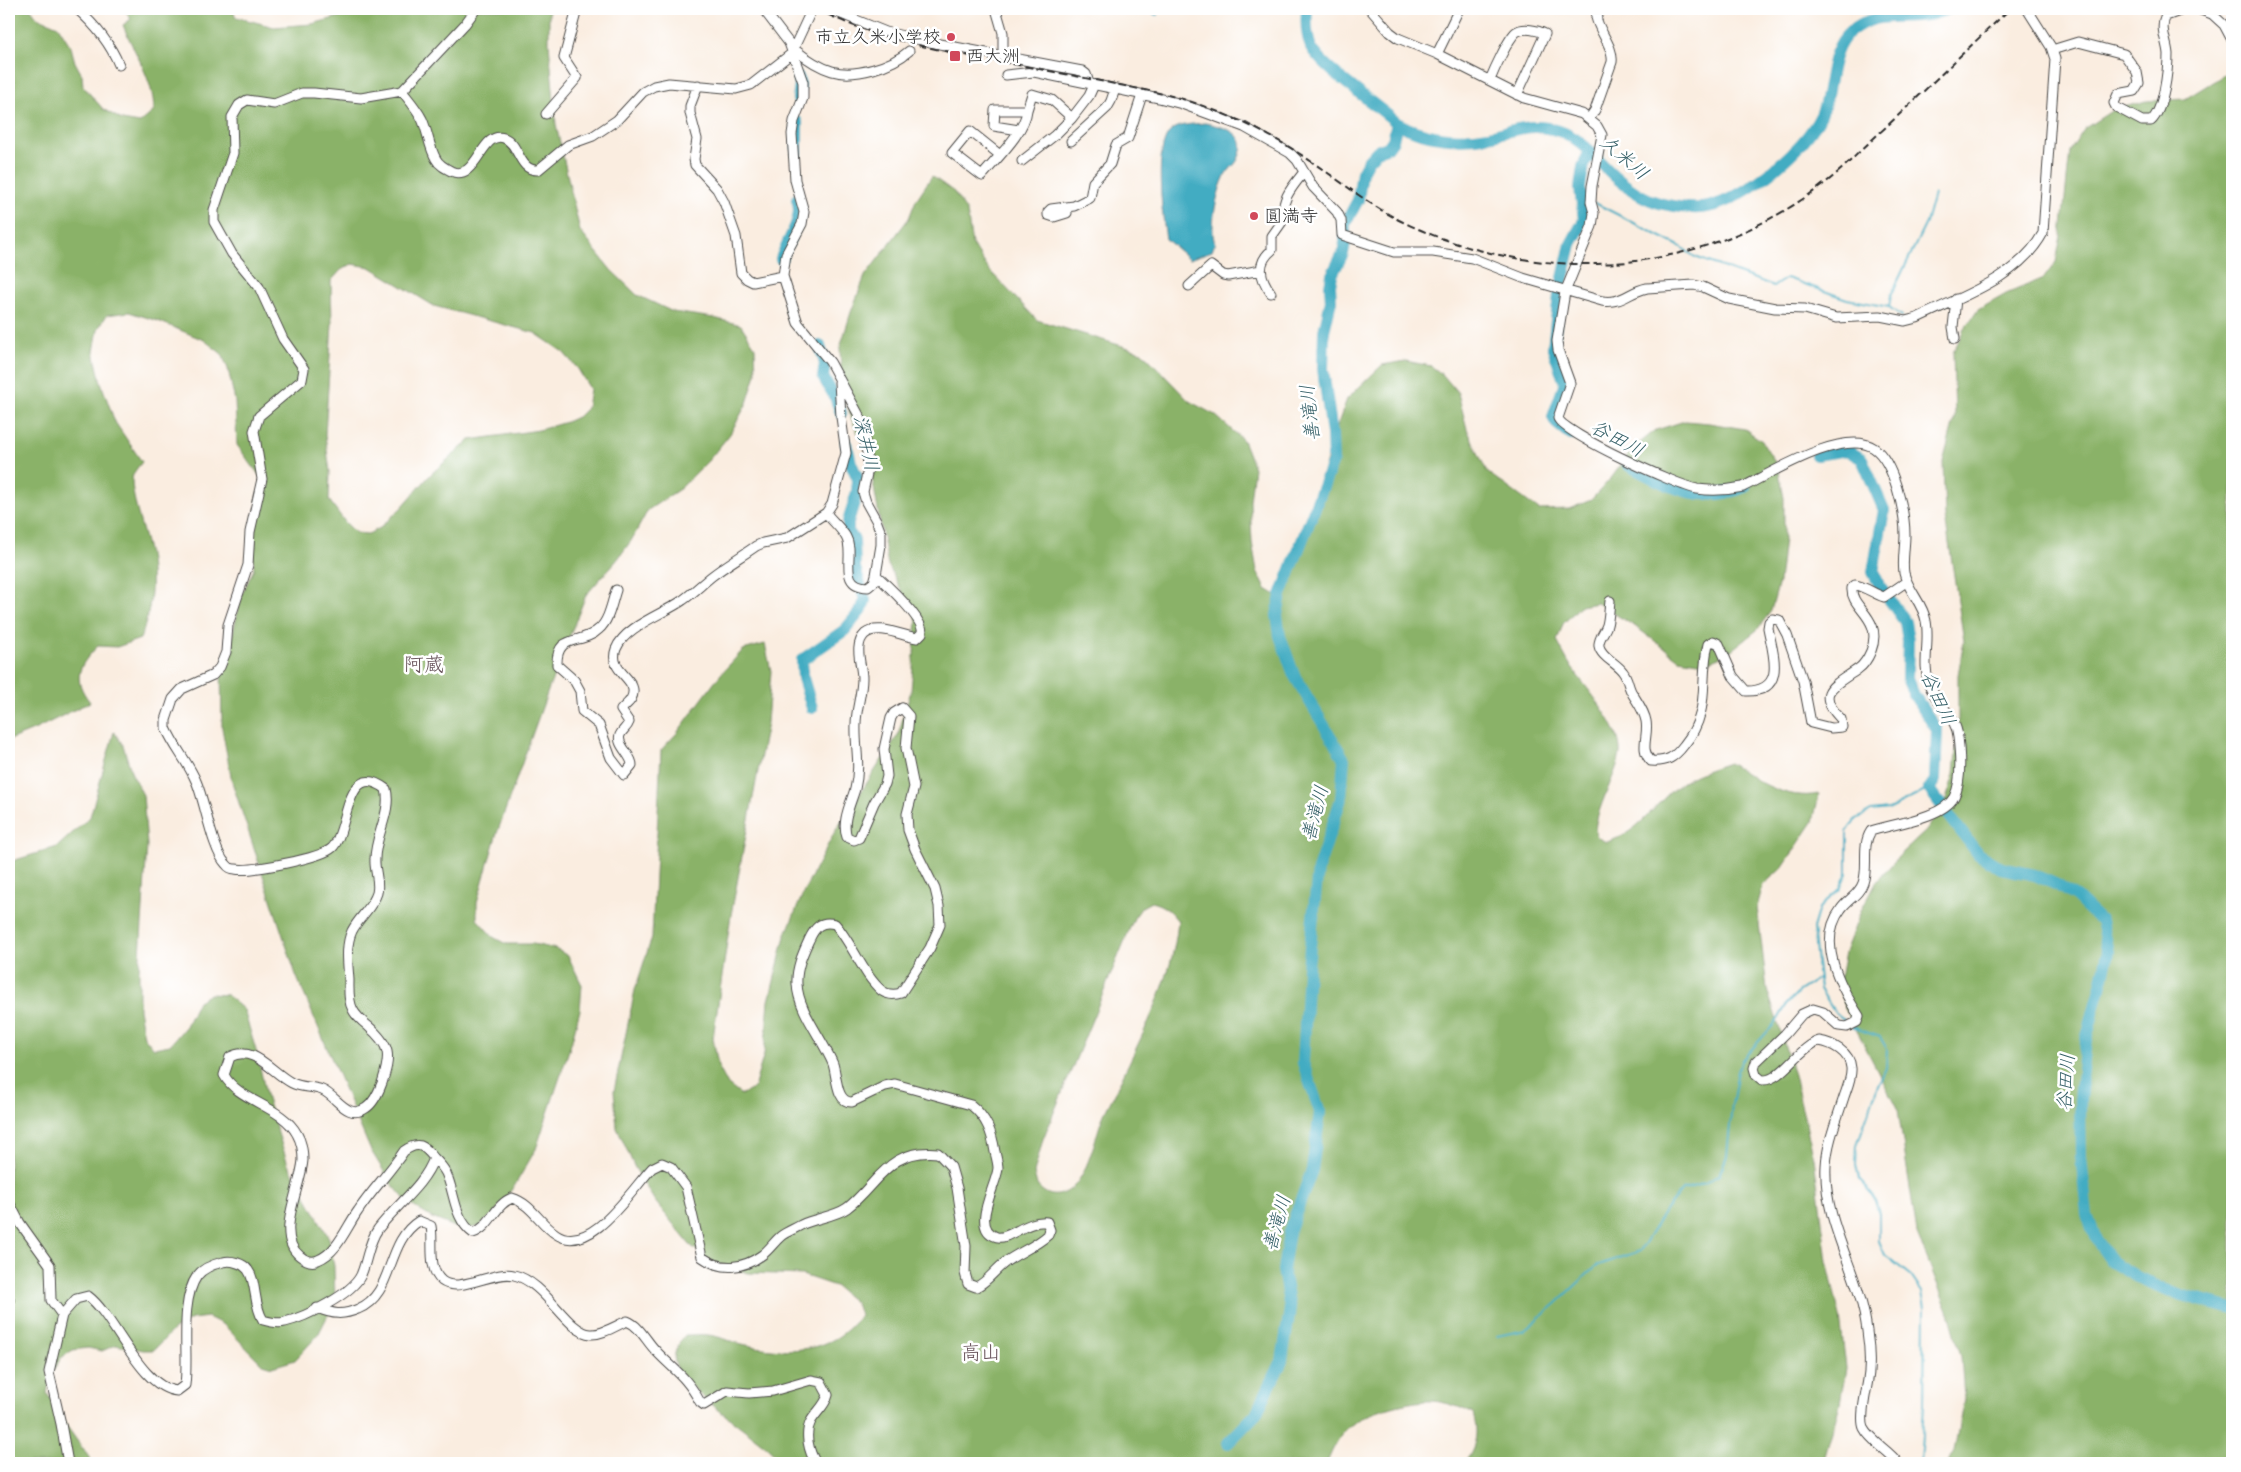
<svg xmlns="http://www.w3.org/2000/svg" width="2241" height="1472" font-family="Mynerve,'Klee One',sans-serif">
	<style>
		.forest { fill: #8ab268; stroke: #5a6e4a; fill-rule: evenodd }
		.water { fill: #42acc2; stroke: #366c76 }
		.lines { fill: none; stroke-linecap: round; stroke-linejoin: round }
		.stream { stroke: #42acc2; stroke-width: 2 }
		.river { stroke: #42acc2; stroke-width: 12 }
		.minor-casing { stroke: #4a4846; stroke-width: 11 }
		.minor { stroke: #fff; stroke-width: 9 }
		.rail { stroke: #2b2b2b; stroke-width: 2; stroke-dasharray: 8 4; stroke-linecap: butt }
		.poi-dot { fill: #d1495b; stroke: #fff; stroke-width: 2 }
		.labels { text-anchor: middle; stroke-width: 5; stroke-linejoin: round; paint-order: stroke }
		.poi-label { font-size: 18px; fill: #2b2b2b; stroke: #fff; text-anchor: start }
		.water-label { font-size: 19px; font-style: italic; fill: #345f67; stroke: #fff }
		.quarter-label { font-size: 20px; fill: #69545c; stroke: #fff }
	</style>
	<rect width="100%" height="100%" fill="#fff"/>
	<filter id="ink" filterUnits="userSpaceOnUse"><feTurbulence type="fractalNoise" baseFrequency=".02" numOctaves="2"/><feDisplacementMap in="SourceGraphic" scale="10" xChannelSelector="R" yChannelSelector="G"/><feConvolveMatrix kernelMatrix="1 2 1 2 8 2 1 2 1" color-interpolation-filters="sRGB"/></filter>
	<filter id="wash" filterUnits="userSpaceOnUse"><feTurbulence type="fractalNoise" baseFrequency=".0096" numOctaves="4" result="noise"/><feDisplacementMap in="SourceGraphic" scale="20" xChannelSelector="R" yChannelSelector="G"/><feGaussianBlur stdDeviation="1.12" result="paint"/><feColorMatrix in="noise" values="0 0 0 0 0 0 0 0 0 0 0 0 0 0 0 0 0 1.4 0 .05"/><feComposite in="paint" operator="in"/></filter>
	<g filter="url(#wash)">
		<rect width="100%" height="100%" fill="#faede0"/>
		<!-- forest -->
		<path class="forest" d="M9 9H31L37 17 58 26 71 47 75 62 82 75 83 86 103 109 122 120 140 123 154 111C154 80 134 53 123 25L131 19 124 9H232L236 17 274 27 312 24 369 9H549V43L556 125 580 231 611 270 637 295 673 312 714 318 741 325 755 347 756 374 747 403 730 434 708 461 681 488 648 510 631 541 617 560 586 595 549 688 496 836 477 902V919L493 937 506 944H533L556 949 568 956 582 985 580 1010 571 1044 536 1149 515 1185 495 1212 480 1226 463 1230 432 1218 408 1203 391 1183 370 1149 296 975 232 782 222 728 221 669 229 650 242 594 254 569 252 547 255 526 267 486 237 445 235 401 228 369 222 354 204 340 158 321 129 312 107 315 98 329 94 352 101 383 115 422 142 462C139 466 135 470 133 475 128 489 146 538 149 555 154 582 151 613 140 639L117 647 98 646C79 665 71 678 90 702L36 729 9 740 10 230ZM352 264 370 267 434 306 535 333 563 352 578 369 590 389 587 408 579 416 566 422 539 430 470 440 431 474 402 507 380 528 368 534 356 533 345 522 329 500 330 472 325 435 332 324 331 281 341 270Z
			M2232 70V1463H1947L1954 1451 1964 1399 1961 1355 1950 1316 1917 1233 1898 1110 1843 1004 1840 978 1845 952 1861 911 1875 884 1898 857 1926 831 1945 803 1954 774 1958 729V675L1964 641 1945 517 1943 462 1955 417 1953 353 1964 329 1978 310 2006 294 2044 278 2056 262 2061 235 2070 151 2085 128 2113 110 2147 101 2185 99Z
			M932 176 954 192 967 212 972 244 989 270 1037 320 1142 352 1189 401 1215 415 1243 440 1254 468 1250 501 1252 542 1257 571 1266 589 1276 595 1286 587 1303 547 1333 437 1347 399 1382 365 1406 361 1431 366 1443 375 1458 393 1467 429 1487 472 1539 510 1569 509 1591 500 1612 477 1633 448 1656 430 1685 421 1709 423 1745 429 1762 441 1778 467 1784 498V539L1779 582 1771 611 1757 630 1725 655 1705 663 1679 659 1636 627 1597 603 1580 606 1563 624 1557 641C1562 650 1566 659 1572 668 1586 688 1622 727 1620 753 1619 771 1588 823 1597 836 1599 839 1604 841 1607 842 1640 832 1651 808 1676 787 1690 775 1712 769 1729 763 1757 780 1785 801 1819 794L1813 822 1782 868 1763 885 1757 907 1767 989 1794 1075 1814 1158 1827 1261 1840 1317 1846 1368 1840 1404 1823 1463H1465C1476 1444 1479 1435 1473 1414 1461 1407 1446 1402 1432 1401 1412 1400 1372 1411 1355 1422 1340 1432 1333 1448 1327 1463H783C778 1458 772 1451 767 1447 748 1431 679 1385 675 1363 673 1351 678 1345 685 1335 693 1335 700 1334 708 1335 719 1336 731 1342 742 1344 784 1354 834 1355 860 1315L856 1303 835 1286 802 1275 748 1273 712 1262 690 1245 654 1200 635 1168 617 1128 614 1091 635 990 652 937 661 750 677 733 720 675 743 650 765 644 771 671 767 723 731 915 713 1038 718 1066 728 1085 741 1095 754 1088 764 1054 769 1001 785 936 805 889 834 833 898 735 911 691 917 620 888 565 868 455 851 418 841 371 840 348 851 312 865 276 909 218 916 200ZM1151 902C1164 905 1170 911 1178 921 1173 983 1139 1039 1114 1095 1110 1103 1105 1111 1102 1119 1095 1138 1088 1174 1072 1188 1060 1198 1047 1198 1037 1185L1034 1173 1043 1139 1134 918 1142 907Z
			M114 732 123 745 132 774 143 795 147 845 139 971V1009L144 1037 154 1048 170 1045 186 1026 198 1001 210 994 227 995 244 1010 257 1054 267 1099 288 1164 329 1238 334 1266 335 1301 318 1335 295 1360 272 1367 262 1364 224 1325 208 1317 192 1319 174 1329 154 1350H143L116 1345 102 1351 88 1348 73 1350 61 1358 51 1375 47 1393 61 1418 93 1463H9V862L57 847 90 817Z"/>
		<!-- water -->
		<path class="water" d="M1205 123C1226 127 1252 134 1237 161 1234 166 1228 170 1225 176 1217 191 1209 229 1215 243L1212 251 1189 259 1166 239C1163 218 1152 144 1172 130 1180 124 1195 124 1205 123Z"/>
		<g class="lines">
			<!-- stream -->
			<path class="stream" d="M1142 9 1157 15
				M1583 200H1589
				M1595 203 1681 247 1695 257 1774 286 1787 278 1847 299 1889 307 1902 316
				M1889 307 1891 295 1926 223 1934 194
				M1847 1023 1835 1013 1820 989 1813 928 1819 908 1840 889 1847 873V832L1855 820 1871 811 1889 809 1929 789
				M1852 1027 1880 1037 1887 1049 1886 1068 1877 1088 1857 1145 1856 1164 1859 1179 1873 1194 1879 1214V1241L1885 1255 1911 1276 1922 1292 1925 1308 1924 1407 1920 1463
				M1497 1336 1525 1330 1556 1304 1596 1266 1640 1251 1667 1208 1682 1190 1705 1183 1719 1175 1727 1156 1732 1105 1738 1071 1741 1061 1777 1021 1787 1004 1799 991 1819 978"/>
			<!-- river -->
			<path class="river" d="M1307 9C1306 21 1306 35 1311 47 1323 69 1376 104 1397 123 1424 138 1459 142 1489 136 1515 130 1533 122 1559 131 1579 137 1592 154 1606 168 1622 184 1641 199 1663 204 1677 207 1694 210 1708 207 1745 199 1805 149 1821 115 1833 89 1827 51 1851 31 1875 11 1899 19 1927 15 1934 14 1942 11 1949 9
				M798 99 800 85 798 77
				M797 122V153
				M781 259C787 239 805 219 797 199
				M820 346 825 364 823 377 835 397 841 413
				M1571 435 1556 423 1553 417 1565 383 1553 348 1559 295 1571 244 1584 220 1580 188 1583 167 1590 151
				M1816 455 1847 450 1862 459 1884 510 1873 572 1880 586 1905 622 1908 641 1907 678 1914 695 1937 730 1935 780 1929 789 1978 854 2001 868 2035 875 2057 885 2076 897 2101 921 2108 952 2103 977 2086 1040 2080 1101 2081 1156 2087 1215 2096 1239 2112 1262 2137 1277 2181 1295 2232 1309
				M1628 465C1668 486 1700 506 1745 487
				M812 708 803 678 802 660 845 630 862 609 865 600 855 568 854 540 848 531V522L857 492 858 479 851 463 846 442
				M1228 1443 1256 1414 1282 1361 1290 1309 1283 1270 1289 1232 1312 1170 1320 1112 1303 1063 1308 967 1318 869 1341 799 1344 759 1294 675 1280 636 1277 615 1281 595 1333 461 1332 434 1323 369 1324 331 1331 301 1330 286 1332 275 1343 253 1345 243V224L1358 200 1362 172 1368 161 1377 151 1388 147 1393 140 1397 123"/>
		</g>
	</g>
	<g filter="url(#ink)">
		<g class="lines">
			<!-- minor casing -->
			<g class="minor-casing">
				<path id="minor" d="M77 9C94 24 110 43 119 65
					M829 9 886 32 934 43 1082 71 1086 74 1089 83
					M996 9 1003 33V55
					M1370 9 1390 32 1398 38 1437 54 1524 98 1582 114 1597 126 1602 135 1592 186 1591 202 1594 213 1592 226 1565 292 1557 341 1558 350 1570 383 1558 418C1562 433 1678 486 1697 489 1712 491 1729 490 1743 487 1771 473 1844 428 1874 448 1894 462 1905 512 1905 535 1905 547 1902 561 1904 573 1908 591 1923 603 1926 621 1930 642 1922 663 1929 684 1936 704 1956 715 1958 737 1960 754 1962 782 1954 797 1943 818 1892 824 1871 831 1861 846 1869 866 1863 883 1859 895 1848 899 1841 909 1816 942 1840 986 1859 1016L1857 1022 1847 1027 1839 1026 1823 1012 1813 1009 1802 1014 1785 1034 1756 1062 1754 1068 1756 1075 1762 1080C1781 1082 1799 1047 1819 1041 1832 1043 1850 1052 1851 1068 1852 1077 1847 1088 1844 1097 1837 1119 1827 1143 1826 1166 1823 1224 1861 1275 1867 1331 1869 1344 1870 1359 1869 1372 1868 1386 1859 1416 1864 1428 1871 1442 1889 1450 1898 1463
					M2198 9 2212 14 2224 25 2232 40
					M794 49C804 57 819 67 832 71 855 78 892 66 909 51
					M2052 50 2078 42 2124 54 2137 72 2139 83 2134 91 2118 94 2114 103 2116 107 2142 121H2151C2164 109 2168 71 2168 54 2167 41 2159 28 2166 16L2185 9
					M1437 54 1459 9
					M1006 75 1034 72 1159 98 1182 104 1244 127 1290 153 1297 160 1313 187 1337 212 1341 220 1342 235 1394 252H1433L1472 258 1523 278 1602 301C1622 304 1628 292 1647 288L1694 285 1703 287 1729 299 1775 308 1805 309 1836 318 1880 316 1905 321 1917 318C1960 297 2019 278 2043 233L2055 59 2051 47 2027 9
					M1490 80C1494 70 1508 39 1516 32 1523 27 1538 30 1545 34L1517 95
					M698 85 690 106V113L697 139 694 159 695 165 717 189 724 202 736 236 741 273 747 279 753 282 783 276
					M402 91 465 24 476 9
					M546 114 577 78 564 58 577 9
					M1072 118 1089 96 1094 85
					M1589 119 1595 110 1612 62C1614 47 1599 32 1596 17L1602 9
					M1019 130 994 126 995 110H1027L1032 94 1052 100 1072 118 1055 135 1022 161
					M1071 141 1107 108 1111 101 1115 89
					M1000 155 970 131 952 153 982 176C996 159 1025 132 1027 110
					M1067 213 1054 217 1048 215V212L1051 209 1074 206 1090 198 1093 182 1110 164 1116 145 1128 138 1142 95
					M1189 286 1211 266 1223 275 1228 276 1261 270
					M1271 293C1260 278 1256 263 1272 250V236L1284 219C1280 200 1292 187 1304 172
					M1955 339 1953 327 1956 299
					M826 513 832 504 846 453 841 417 839 382
					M616 590C612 602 609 621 599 629 582 646 556 632 557 665L574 680 580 691 582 711 599 725 611 758 624 775 632 765C632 755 616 745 620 735 622 730 627 728 629 722L621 710C624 706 629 703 631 699 642 679 607 673 616 649 625 626 664 614 683 600 693 593 702 584 712 576 726 565 742 556 756 546L763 543 787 538 826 513C832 521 841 528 846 537 856 554 836 586 868 587L874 582 876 575 881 545V533L876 520 866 502 863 492 868 469 867 453 861 419 830 362 798 323 783 276 786 254 802 224 804 212 795 180 792 134 794 121 803 98V82L789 43 763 9
					M1610 601C1609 609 1609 618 1607 625 1605 632 1598 638 1599 646 1601 657 1617 663 1623 672 1628 678 1628 687 1632 693 1637 702 1644 710 1646 721 1649 736 1639 749 1651 761 1667 762 1674 758 1684 745 1712 711 1699 681 1708 644L1713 641 1719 644 1733 676 1746 691C1787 692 1773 654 1768 628L1769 622 1772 619 1779 620 1787 635 1803 681 1811 723 1831 728 1842 727 1841 719C1813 691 1836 685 1858 669 1864 665 1868 658 1871 651 1884 617 1850 609 1852 588L1855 585C1864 586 1874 594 1884 597L1906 582
					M434 1158C439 1163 443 1167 446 1173 455 1193 454 1219 473 1233 490 1228 495 1204 512 1198 532 1204 539 1223 556 1234 590 1257 632 1189 652 1168L662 1163 671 1167 686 1187 702 1257C721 1271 743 1269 762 1255 769 1250 774 1242 781 1236 786 1232 794 1229 801 1225 815 1218 834 1217 847 1208 878 1184 888 1148 938 1153L951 1167 957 1188 966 1246 965 1273 968 1284 976 1287C988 1282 995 1269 1007 1261 1020 1252 1036 1246 1048 1235L1050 1230 1047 1222C1026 1220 1009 1240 997 1237 969 1229 997 1185 998 1168 998 1163 996 1157 995 1152 992 1133 987 1118 971 1105L895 1084 885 1086 852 1102C836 1103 837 1076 833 1064 823 1039 798 1011 797 984 796 968 803 953 809 940 815 927 821 920 835 924 852 943 863 975 882 991 888 995 895 995 901 993L930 948 940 925 939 906 935 889 915 849 908 830 907 814 914 787 906 748 909 716 902 708 894 713 891 718 884 749 887 776 885 784 874 803 859 838 854 840 847 837C841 822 851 803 855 789 861 763 855 749 856 724 856 709 862 694 862 678 862 665 853 645 865 634 878 623 902 636 917 638L922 633C925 620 887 585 876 575
					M9 1202 20 1223 50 1265 51 1300 62 1315
					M9 1299V1308
					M317 1308C333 1314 342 1316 358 1309 395 1294 385 1242 419 1221L431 1226C434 1242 427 1269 442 1281 459 1294 494 1270 514 1275 546 1282 567 1333 591 1334 602 1335 617 1325 627 1321 640 1326 646 1341 656 1351 675 1371 686 1376 700 1402L704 1405 727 1391 749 1393 773 1391 811 1380 821 1382 828 1395C825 1406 817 1411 811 1421 804 1434 809 1452 816 1463
					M68 1463 61 1424 49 1372 62 1315 76 1299 88 1296C115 1316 140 1388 177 1391L185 1385C189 1355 179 1302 197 1276 203 1268 214 1264 223 1262 231 1260 243 1263 248 1270 257 1282 253 1304 263 1320 270 1322 278 1324 285 1322 306 1317 352 1294 361 1275 368 1259 368 1243 378 1229 396 1205 424 1186 434 1158 424 1145 418 1141 404 1151 390 1172 372 1190 358 1211 346 1228 338 1252 318 1260 312 1263 305 1260 300 1256 274 1236 301 1188 303 1160 303 1152 301 1141 297 1134 282 1106 238 1101 224 1075L230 1057C254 1044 272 1073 292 1083 302 1088 312 1086 322 1090 337 1096 347 1121 366 1108 374 1103 379 1091 382 1083 391 1055 391 1046 368 1026 363 1022 356 1016 353 1010 348 1001 349 990 349 980 348 964 345 946 352 931 359 917 373 907 377 893 380 881 374 870 375 859 375 835 392 812 386 789 344 758 349 833 332 848 321 858 250 872 235 869 232 869 228 867 226 864 212 850 205 801 196 781 188 762 174 747 166 728V720L173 699 182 689 213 675 220 667 226 652 228 625 248 565 250 532 262 479 254 431 259 416 302 380 304 369 283 339 259 287 232 254 214 222V210L233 153 232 117 239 105 247 100 274 104 302 93H314L361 98 402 91C409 100 417 109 422 119 428 132 429 147 436 159 439 165 445 168 451 171 477 183 481 130 504 138 520 144 518 171 538 170L568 145 593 136 617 120 643 92 654 86 669 83 736 89 751 85 791 54 812 9"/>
			</g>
			<!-- minor -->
			<use href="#minor" class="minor"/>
			<!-- rail -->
			<path class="rail" d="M817 9C874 39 934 49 996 61 1036 68 1075 76 1115 84 1138 89 1163 93 1186 100 1231 115 1273 135 1312 162 1342 182 1369 205 1401 221 1538 288 1703 278 1825 183 1842 170 1858 153 1874 138 1920 96 1964 51 2010 9"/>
		</g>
	</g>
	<!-- markers -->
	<g class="poi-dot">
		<circle cx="951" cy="37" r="5"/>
		<rect x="949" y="50" width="12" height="12" rx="2.5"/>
		<circle cx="1254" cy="216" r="5"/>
	</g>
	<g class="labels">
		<!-- poi labels -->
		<g class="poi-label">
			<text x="941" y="43" text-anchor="end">市立久米小学校</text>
			<text x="966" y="62">西大洲</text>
			<text x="1264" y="222">圓満寺</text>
		</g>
		<!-- water labels -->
		<g class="water-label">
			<text transform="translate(1625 157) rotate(41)" y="7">久米川</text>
			<text transform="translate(1309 413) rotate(-96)" y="7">善滝川</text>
			<text transform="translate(1618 438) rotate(28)" y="7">谷田川</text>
			<text transform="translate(867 443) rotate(77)" y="7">深井川</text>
			<text transform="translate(1939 698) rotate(66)" y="7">谷田川</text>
			<text transform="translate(1314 813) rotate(-75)" y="7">善滝川</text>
			<text transform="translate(2065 1082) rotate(-86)" y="7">谷田川</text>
			<text transform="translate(1276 1223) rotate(-74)" y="7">善滝川</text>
		</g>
		<!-- quarter labels -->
		<g class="quarter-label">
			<text x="424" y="671">阿蔵</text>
			<text x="981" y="1359">高山</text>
		</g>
	</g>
	<!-- margin -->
	<rect width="2241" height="1472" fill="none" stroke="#fff" stroke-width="30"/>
</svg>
